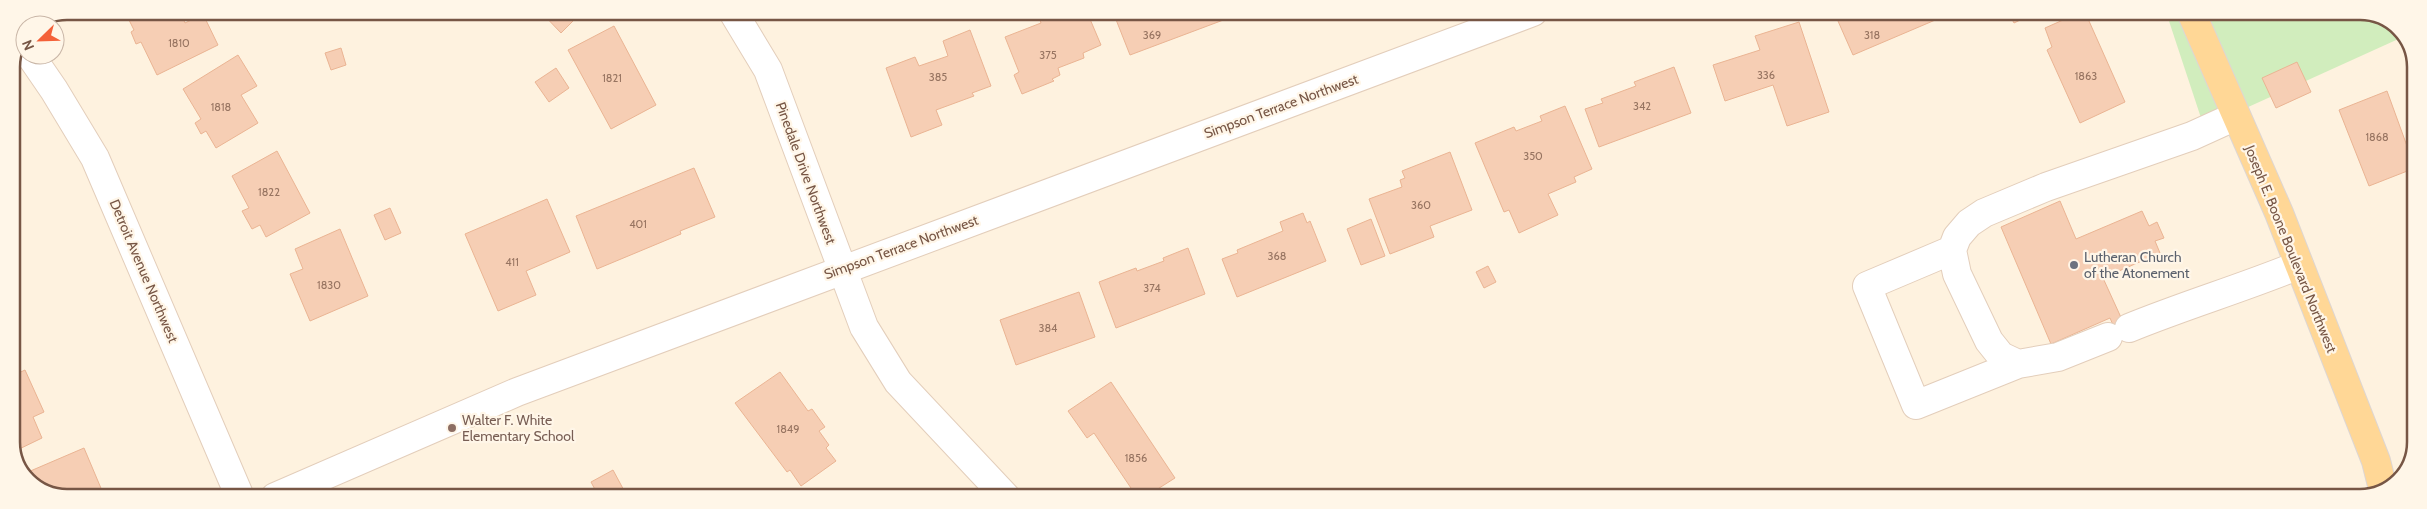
<svg xmlns="http://www.w3.org/2000/svg" width="2427" height="509" font-family="Cabin,sans-serif">
	<style>
		.green { fill: #d1edbd }
		.building { fill: #f6ceb4; stroke: #eab493 }
		.lines { fill: none; stroke-linecap: round; stroke-linejoin: round }
		.minor-casing { stroke: #e3cebb; stroke-width: 30 }
		.major-casing { stroke: #ded6d2; stroke-width: 30 }
		.minor { stroke: #fff; stroke-width: 28 }
		.major { stroke: #ffd796; stroke-width: 28 }
		.worship-dot { fill: #6b7280; stroke: #fff6e8; stroke-width: 2 }
		.education-dot { fill: #8d6e63; stroke: #fff6e8; stroke-width: 2 }
		.labels { text-anchor: middle; stroke-width: 4.5; stroke-linejoin: round; paint-order: stroke }
		.number-label { font-size: 11px; fill: #977461 }
		.street-label { font-size: 14px; fill: #775645; stroke: #fff6e8 }
		.worship-label { font-size: 14px; fill: #5b616d; stroke: #fff6e8; text-anchor: start }
		.education-label { font-size: 14px; fill: #785e54; stroke: #fff6e8; text-anchor: start }
		.rim { fill: none; stroke: #775645; stroke-width: 2.5 }
	</style>
	<rect width="100%" height="100%" fill="#fef2df"/>
	<!-- green -->
	<path class="green" d="M2166 12H2371L2402 30 2405 36 2204 127Z"/>
	<!-- building -->
	<path class="building" d="M130 11H180L185 23 203 14 218 45 157 75 141 42 136 44 131 32 134 30 126 14Z
		M540 11H583L561 33Z
		M1037 12H1068L1069 14 1087 12 1101 45 1083 53 1084 58 1058 68 1060 75 1052 79 1054 81 1022 94 1014 75 1019 72 1005 37 1041 23Z
		M1113 12H1232L1234 16 1130 55Z
		M1834 12H1946L1947 15 1853 55Z
		M2008 12H2037L2014 23Z
		M2081 12H2085L2125 102 2080 123 2047 50 2052 47 2045 28Z
		M1799 22 1829 112 1787 126 1773 85 1725 101 1713 65 1760 50 1755 36Z
		M614 26 656 105 611 129 568 50Z
		M970 30 991 86 972 93 974 96 936 110 942 125 911 137 886 68 915 57 919 66 948 56 943 41Z
		M341 48 346 65 331 70 325 53Z
		M238 55 257 86 241 95 258 123 216 148 206 131 201 134 195 123 201 119 183 89Z
		M2297 62 2311 92 2276 108 2262 78Z
		M1674 67 1691 113 1599 147 1585 109 1603 103 1601 99 1636 86 1634 82Z
		M556 68 569 88 549 102 535 82Z
		M2387 91 2415 168 2369 186 2339 110Z
		M1565 106 1592 169 1574 177 1576 182 1548 194 1558 215 1519 233 1509 210 1504 212 1475 143 1514 127 1516 131 1542 121 1540 116Z
		M277 151 310 213 266 237 260 225 252 229 242 211 249 208 232 176Z
		M1450 152 1472 210 1430 226 1434 237 1390 254 1369 199 1402 187 1400 180 1405 178 1402 171Z
		M694 168 715 217 680 231 681 234 597 269 576 216Z
		M547 199 570 252 526 271 536 295 498 311 465 234Z
		M2060 201 2076 239 2142 211 2149 226 2157 222 2164 238 2155 241 2160 253 2103 278 2129 335 2119 339 2110 318 2051 344 2001 227Z
		M390 208 401 233 385 240 374 215Z
		M1303 213 1307 223 1310 221 1326 261 1237 297 1222 259 1238 253 1237 250 1283 231 1280 222Z
		M1371 219 1385 256 1361 265 1347 229Z
		M340 229 368 296 310 321 290 274 303 269 295 249Z
		M1188 248 1205 294 1116 328 1099 282 1136 268 1137 271 1164 261 1163 258Z
		M1488 266 1496 282 1484 288 1476 272Z
		M1079 292 1095 337 1016 365 1000 320Z
		M25 370 44 412 33 417 42 438 13 452 12 376Z
		M780 372 808 411 812 409 825 427 819 431 829 445 826 448 836 461 801 486 790 470 787 472 735 403Z
		M1111 382 1175 478 1145 497H1137L1094 433 1087 438 1068 411Z
		M84 448 103 493 94 497H56L32 483 28 472Z
		M613 470 627 496 599 497 591 482Z"/>
	<g class="lines">
		<!-- minor casing -->
		<g class="minor-casing">
			<path id="minor" d="M733 12 768 70 864 327 898 382 1006 497
				M30 55 54 90 95 158 240 497
				M1952 250 1867 286 1916 405 2018 364
				M2129 328C2185 305 2243 288 2299 265
				M2108 337 2058 357 2018 364 2001 356 1989 341 1957 274 1952 250 1957 237 1969 223 1984 213 2046 187 2192 136 2236 116
				M275 497 517 392 1533 12"/>
		</g>
		<!-- major casing -->
		<g class="major-casing">
			<path id="major" d="M2191 12 2279 213 2376 461 2383 489"/>
		</g>
		<!-- minor -->
		<use href="#minor" class="minor"/>
		<!-- major -->
		<use href="#major" class="major"/>
	</g>
	<!-- markers -->
	<circle class="worship-dot" cx="2074" cy="265" r="5"/>
	<circle class="education-dot" cx="452" cy="428" r="5"/>
	<g class="labels">
		<!-- number labels -->
		<g class="number-label">
			<text x="1152" y="39">369</text>
			<text x="1872" y="39">318</text>
			<text x="179" y="47">1810</text>
			<text x="1048" y="59">375</text>
			<text x="1766" y="79">336</text>
			<text x="2086" y="80">1863</text>
			<text x="938" y="81">385</text>
			<text x="612" y="82">1821</text>
			<text x="1642" y="110">342</text>
			<text x="221" y="111">1818</text>
			<text x="2377" y="141">1868</text>
			<text x="1533" y="160">350</text>
			<text x="269" y="196">1822</text>
			<text x="1421" y="209">360</text>
			<text x="638" y="228">401</text>
			<text x="1277" y="260">368</text>
			<text x="512" y="266">411</text>
			<text x="329" y="289">1830</text>
			<text x="1152" y="292">374</text>
			<text x="1048" y="332">384</text>
			<text x="788" y="433">1849</text>
			<text x="1136" y="462">1856</text>
		</g>
		<!-- street labels -->
		<g class="street-label">
			<text transform="translate(1281 106) rotate(-20)" y="5">Simpson Terrace Northwest</text>
			<text transform="translate(806 173) rotate(70)" y="5">Pinedale Drive Northwest</text>
			<text transform="translate(901 247) rotate(-20)" y="5">Simpson Terrace Northwest</text>
			<text transform="translate(2291 249) rotate(68)" y="5">Joseph E. Boone Boulevard Northwest</text>
			<text transform="translate(144 271) rotate(67)" y="5">Detroit Avenue Northwest</text>
		</g>
		<!-- worship labels -->
		<g class="worship-label">
			<text x="2084" y="262">Lutheran Church<tspan x="2084" dy="16">of the Atonement</tspan></text>
		</g>
		<!-- education labels -->
		<g class="education-label">
			<text x="462" y="425">Walter F. White<tspan x="462" dy="16">Elementary School</tspan></text>
		</g>
	</g>
	<!-- crop -->
	<path d="M0 0H2427V509H0ZM67 20H2360A47 47 0 0 1 2407 67V442A47 47 0 0 1 2360 489H67A47 47 0 0 1 20 442V67A47 47 0 0 1 67 20Z" fill="#fff6e8" fill-rule="evenodd"/>
	<path class="rim" d="M67 20H2360A47 47 0 0 1 2407 67V442A47 47 0 0 1 2360 489H67A47 47 0 0 1 20 442V67A47 47 0 0 1 67 20Z"/>
	<!-- north arrow -->
	<g transform="translate(40 40) rotate(247)"><circle r="24" fill="#fff6e8" stroke="#c9b6a7"/>
	<path d="M0-4L9 19L0 12L-9 19Z" fill="#f46139"/>
	<text y="-8" font-size="14" font-weight="bold" text-anchor="middle" fill="#775645">N</text>
	</g>
</svg>
